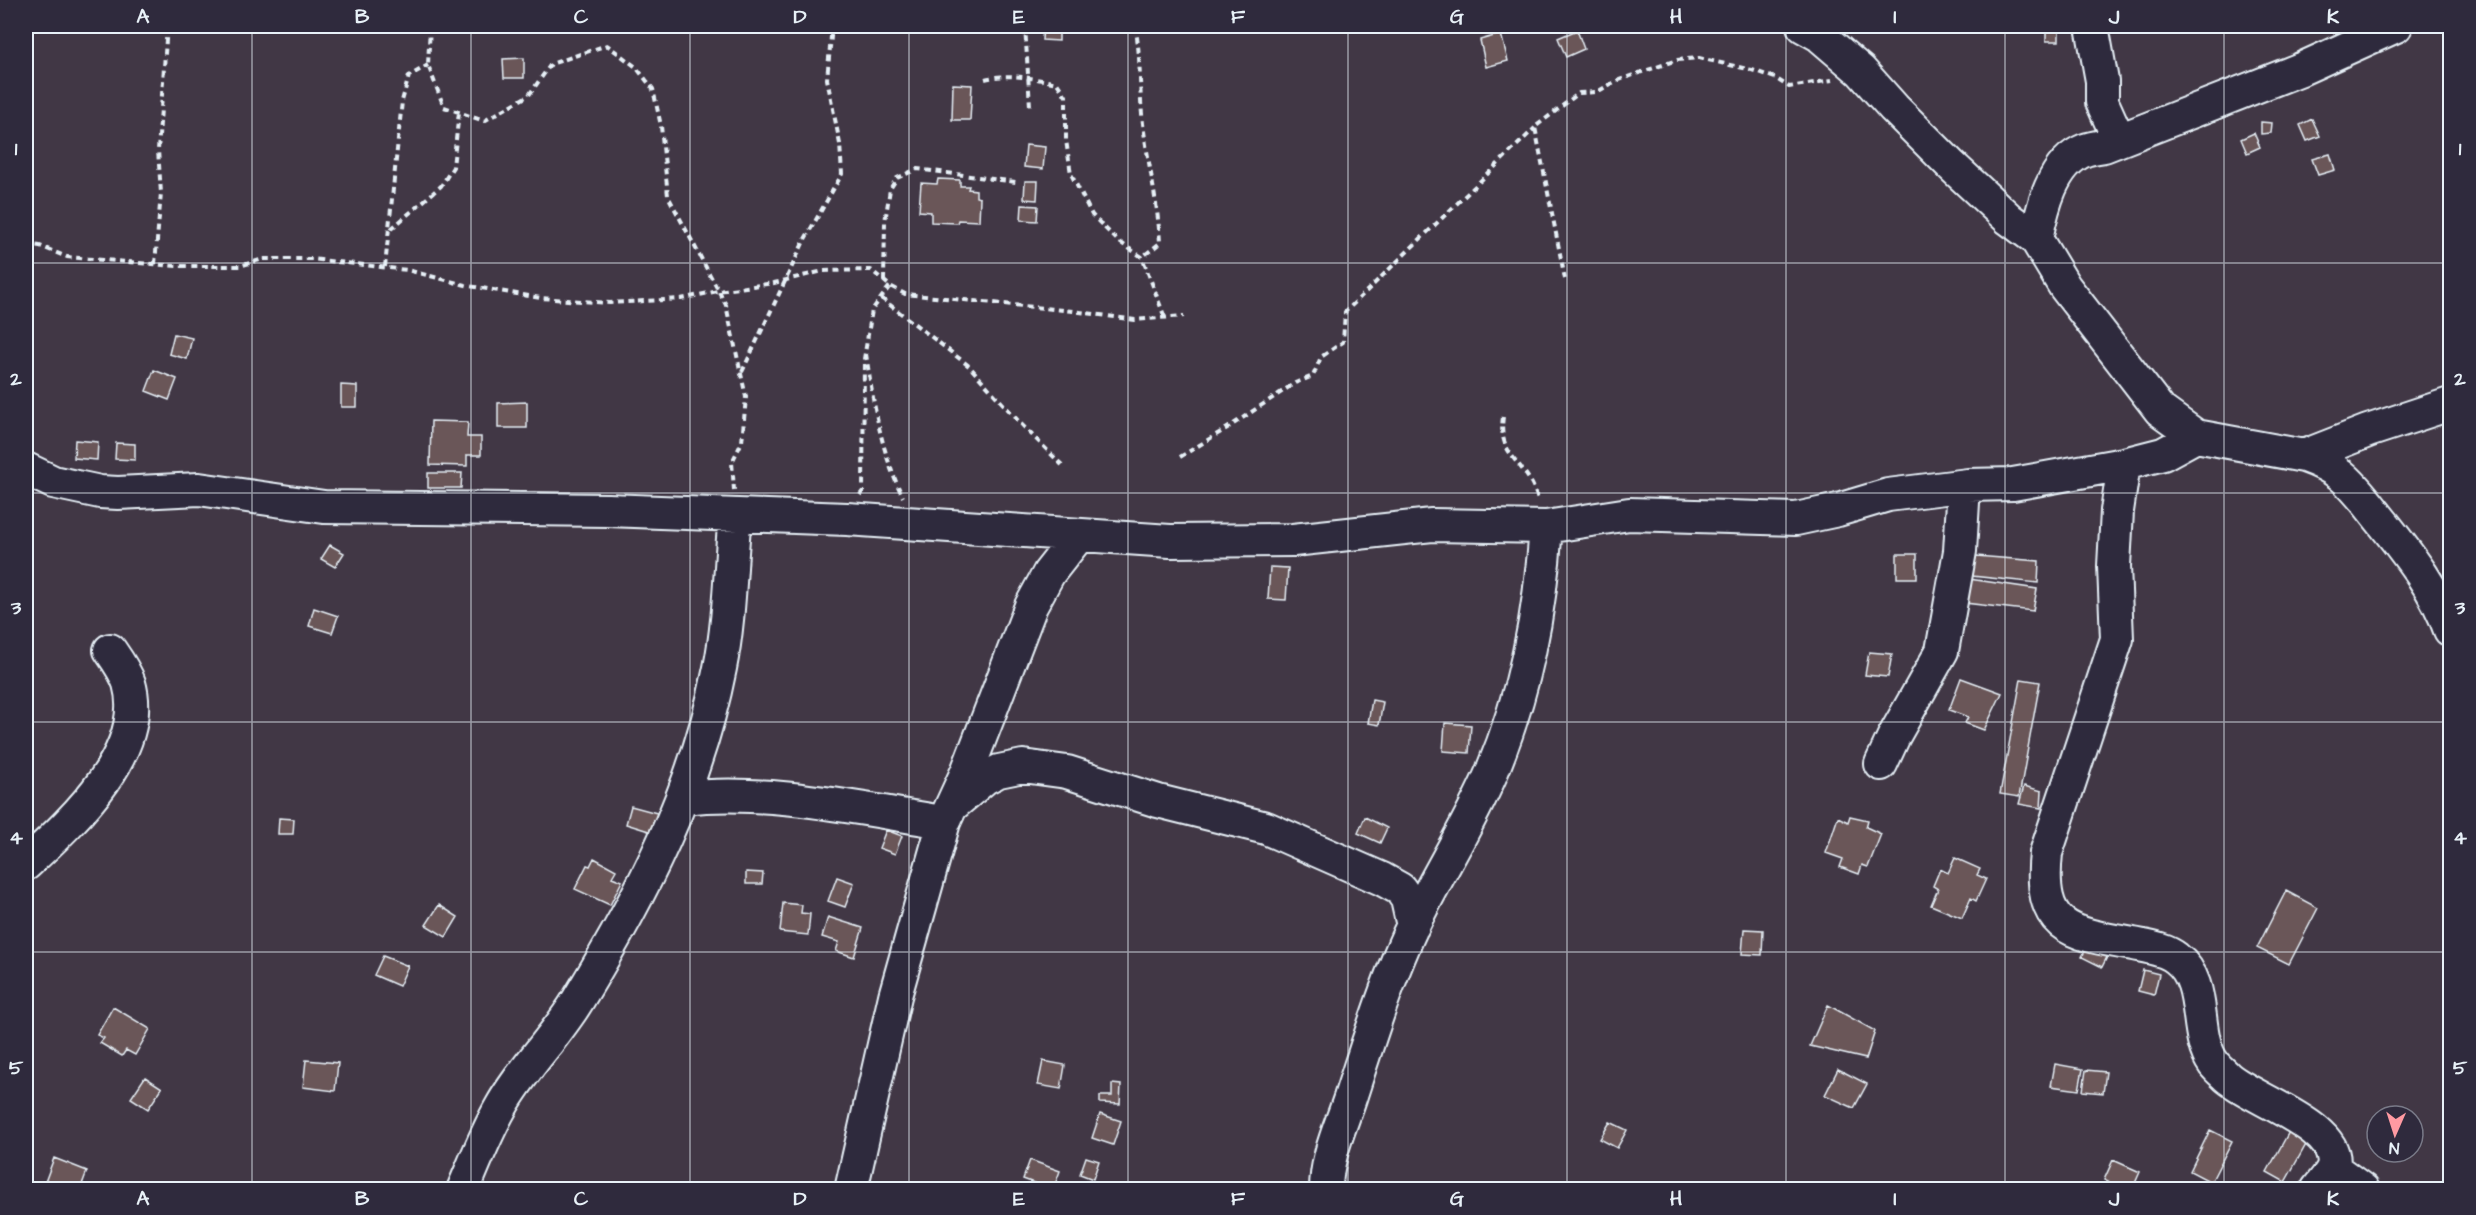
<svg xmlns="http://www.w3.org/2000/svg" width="2476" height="1215" font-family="'Architects Daughter',sans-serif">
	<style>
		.building { fill: #6a5658; stroke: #e8f1f8; stroke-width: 1.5 }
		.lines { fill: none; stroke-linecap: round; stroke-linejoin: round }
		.minor-casing { stroke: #e8f1f8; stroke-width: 36 }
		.path { stroke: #e8f1f8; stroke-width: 4; stroke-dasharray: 6 4.5; stroke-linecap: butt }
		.minor { stroke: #2f2a3d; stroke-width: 32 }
		.grid { fill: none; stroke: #e8f1f8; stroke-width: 1.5; stroke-opacity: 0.55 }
		.neatline { fill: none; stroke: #e8f1f8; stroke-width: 2 }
		.grid-label { font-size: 20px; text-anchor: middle; font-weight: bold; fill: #e8f1f8 }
	</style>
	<rect width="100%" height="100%" fill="#413745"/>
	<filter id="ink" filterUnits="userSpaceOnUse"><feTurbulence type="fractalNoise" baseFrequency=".0167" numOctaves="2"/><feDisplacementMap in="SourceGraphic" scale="12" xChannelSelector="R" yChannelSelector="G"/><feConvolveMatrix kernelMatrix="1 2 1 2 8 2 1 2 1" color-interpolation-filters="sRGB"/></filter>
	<g filter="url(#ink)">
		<!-- building -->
		<path class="building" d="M1043 26H1059V41L1042 40Z
			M2046 26H2059V41H2046Z
			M1577 30 1584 49 1566 57 1558 38Z
			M1501 34 1508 61 1486 67 1480 40Z
			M524 58V78H504L503 59Z
			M953 84 972 85 970 120H952Z
			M2312 119 2320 136 2307 141 2300 125Z
			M2261 122 2272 123 2271 133 2261 134Z
			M2254 133 2260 147 2247 153 2241 139Z
			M1026 145 1045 147 1043 169 1024 167Z
			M2330 154 2335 170 2318 175 2312 159Z
			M938 179 960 180V186H969L968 189 976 190V197L980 198 979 221 958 220 957 223 931 222V212L919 211 921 183 937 184Z
			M1025 181H1038L1037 200 1024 199Z
			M1022 205 1038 206 1037 221 1021 220Z
			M174 334 192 338 187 359 169 354Z
			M154 370 177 379 169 400 146 391Z
			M341 385 357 386V407H341Z
			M527 402V428H498V403Z
			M431 421 468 422 467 437H481V455H467V466L430 465Z
			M75 440 98 442 97 460 74 458Z
			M116 443 135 444V460L115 459Z
			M428 473H462L461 488H428Z
			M330 545 344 553 335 567 321 559Z
			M1897 554H1917V578H1897Z
			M1976 556 2039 561 2038 583 1972 576Z
			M1270 567 1288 568 1286 600 1268 599Z
			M1969 579 2037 589 2033 611 1965 603Z
			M314 608 338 616 332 633 309 626Z
			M1869 652 1892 654 1888 677 1865 675Z
			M1961 678 2002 693 1984 730 1965 723 1968 717 1949 710Z
			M2021 679 2040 682 2019 797 2000 794Z
			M1372 700 1383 702 1379 725 1368 723Z
			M1445 723 1471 725 1469 753 1443 751Z
			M2024 786 2042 791 2041 808 2019 804Z
			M631 806 657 813 652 832 626 824Z
			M1850 816 1868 820 1866 827 1881 834 1868 867 1862 865 1859 874 1840 867 1843 859 1826 853 1838 817 1848 822Z
			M1365 817 1387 828 1380 843 1358 833Z
			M279 818 294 819 293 834H278Z
			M886 830 902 836 895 854 879 848Z
			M594 858 616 870 612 877 622 881 610 905 575 889 587 865 590 866Z
			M1955 858 1980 869 1977 875 1986 879 1976 901 1971 898 1962 918 1931 905 1938 889 1933 886 1940 869 1948 873Z
			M746 872 763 873 762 884H746Z
			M837 877 854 883 845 907 828 901Z
			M2286 891 2318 908 2289 964 2257 948Z
			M783 903 802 905 801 913 810 914 808 935 780 932Z
			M439 905 458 917 446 937 426 925Z
			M828 917 863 928 854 957 836 951 839 942 822 937Z
			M1744 929 1763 930 1762 955 1742 954Z
			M2088 945 2108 955 2102 967 2082 957Z
			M383 956 408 966 399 986 374 975Z
			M2143 970 2159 974 2154 995 2138 991Z
			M1828 1005 1875 1031 1866 1059 1810 1046Z
			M113 1007 150 1029 135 1055 126 1050 122 1056 100 1043 104 1038 97 1035Z
			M306 1060 338 1063 335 1091 303 1087Z
			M1043 1061 1065 1065 1061 1089 1038 1085Z
			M2055 1064 2083 1069 2079 1090 2051 1086Z
			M1838 1069 1867 1084 1854 1108 1825 1095Z
			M2086 1070 2106 1072 2103 1093 2083 1091Z
			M145 1077 162 1088 148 1109 131 1098Z
			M1112 1084 1121 1085 1120 1104 1100 1103V1096H1112Z
			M1100 1114 1121 1121 1113 1145 1092 1138Z
			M1610 1122 1627 1130 1617 1148 1600 1139Z
			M2210 1130 2232 1141 2211 1182 2190 1171Z
			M2290 1130 2308 1141 2285 1182 2267 1172Z
			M1086 1157 1099 1161 1093 1179 1080 1174Z
			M54 1158 87 1171 80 1190H42Z
			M1030 1160 1060 1171 1053 1190 1023 1179Z
			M2113 1160 2140 1172 2132 1190H2124L2104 1180Z"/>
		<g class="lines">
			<!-- minor casing -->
			<g class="minor-casing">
				<path id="minor" d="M1803 26 1819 35 1861 71 1894 108 1952 166 2009 219 2036 239 2065 287 2160 410 2196 436 2304 456C2318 461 2330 466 2341 475 2358 489 2370 507 2384 524 2411 558 2436 590 2450 630
					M2092 26 2102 81V102L2119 140
					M2036 239C2042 209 2052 163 2085 150 2091 148 2098 147 2104 146L2301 69 2396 26
					M2304 456 2368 431 2450 404
					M2124 464 2117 511 2114 566 2117 639 2046 853C2038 929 2068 933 2133 944 2147 947 2165 949 2176 958 2209 983 2192 1034 2214 1064 2218 1069 2223 1073 2227 1077 2251 1099 2343 1127 2333 1167 2331 1174 2322 1183 2317 1190
					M26 469 53 482 100 492 118 493 199 489 324 507 608 510 847 519 1170 541 1293 540 1432 525 1546 527 1629 514 1796 519 1838 510 1888 495 1968 485 2013 484 2124 464 2163 454 2196 436
					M1881 764 1894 736 1942 651 1960 551 1964 486
					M683 798C767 788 860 809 944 822
					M954 804 985 778 999 771 1023 766 1067 772 1158 801 1266 828 1382 879 1400 889 1407 899 1413 926
					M26 864C71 822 149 752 129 683 125 671 117 660 110 650
					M2333 1168 2363 1190
					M463 1190C475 1162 486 1133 501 1107 522 1069 555 1038 578 1000 642 895 696 790 720 668 730 619 730 565 735 515
					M851 1190 895 996 944 822 967 772 1031 606 1049 573 1079 535
					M1326 1190C1326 1157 1340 1128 1350 1098 1370 1036 1392 964 1422 907 1445 862 1471 820 1491 774 1525 692 1540 615 1546 527"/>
			</g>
			<!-- path -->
			<path class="path" d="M430 26 428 65 444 107 484 121 529 95 551 64 607 45 636 67 653 89 661 126 668 196 726 305 746 397 742 442 732 462 734 490
				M1025 26 1030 106
				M1135 26C1141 55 1139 84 1142 114 1146 157 1158 199 1160 243L1142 257
				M985 79C1010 73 1032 78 1057 83L1066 96V140L1071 174 1092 215 1118 241 1142 257 1165 318
				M391 229 441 186 453 167 459 112
				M26 244 40 246 67 257 176 266H240L263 259H312L407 270 469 286 541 298 610 303 681 299 718 291 774 283 823 271 871 270 890 286 905 294 1073 311 1135 320 1184 316
				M155 264 161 193 158 150 167 26
				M385 267 402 101 409 76 428 65
				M1565 279 1535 127 1579 93 1597 92 1616 81 1677 60 1699 58 1752 70 1775 78 1789 87 1832 80
				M884 281 885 222 890 189 897 178 917 169 1016 182
				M881 298 969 366 1023 426 1062 465
				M866 354C873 401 881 453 903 497
				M742 372 805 239 842 174 840 144 827 79 832 26
				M1503 417C1498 451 1517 457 1532 484 1535 490 1536 496 1540 501
				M1180 457 1229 427 1295 383 1313 376 1321 357 1343 342 1345 312 1535 128
				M860 495 863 491 864 359 872 310 890 286"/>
			<!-- minor -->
			<use href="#minor" class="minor"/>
		</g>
	</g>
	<!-- grid -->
	<path class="grid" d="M252 26V1190M471 26V1190M690 26V1190M909 26V1190M1128 26V1190M1348 26V1190M1567 26V1190M1786 26V1190M2005 26V1190M2224 26V1190M26 263H2450M26 493H2450M26 722H2450M26 952H2450"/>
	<!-- margin -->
	<rect width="2476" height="1215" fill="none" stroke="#2f2a3d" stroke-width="66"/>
	<!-- north arrow -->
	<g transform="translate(2395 1134) rotate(183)"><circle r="28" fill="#2f2a3d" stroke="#797a88" stroke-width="1.5"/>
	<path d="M0-4.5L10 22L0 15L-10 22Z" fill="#ff9aa2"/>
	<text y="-9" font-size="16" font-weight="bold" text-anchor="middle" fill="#e8f1f8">N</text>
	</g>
	<rect x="33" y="33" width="2410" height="1149" class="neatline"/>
	<g class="grid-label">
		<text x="143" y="23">A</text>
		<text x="362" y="23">B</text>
		<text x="581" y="23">C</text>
		<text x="800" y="23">D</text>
		<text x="1019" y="23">E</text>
		<text x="1238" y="23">F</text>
		<text x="1457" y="23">G</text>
		<text x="1676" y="23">H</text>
		<text x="1895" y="23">I</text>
		<text x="2114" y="23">J</text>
		<text x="2333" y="23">K</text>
		<text x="16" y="155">1</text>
		<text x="2460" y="155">1</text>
		<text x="16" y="385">2</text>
		<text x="2460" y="385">2</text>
		<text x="16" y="614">3</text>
		<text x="2460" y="614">3</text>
		<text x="16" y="844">4</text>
		<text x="2460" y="844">4</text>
		<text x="16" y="1074">5</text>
		<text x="2460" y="1074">5</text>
		<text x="143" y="1205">A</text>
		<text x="362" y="1205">B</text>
		<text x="581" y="1205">C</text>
		<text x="800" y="1205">D</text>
		<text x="1019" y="1205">E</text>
		<text x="1238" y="1205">F</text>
		<text x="1457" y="1205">G</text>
		<text x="1676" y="1205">H</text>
		<text x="1895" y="1205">I</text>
		<text x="2114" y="1205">J</text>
		<text x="2333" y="1205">K</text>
	</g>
</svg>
